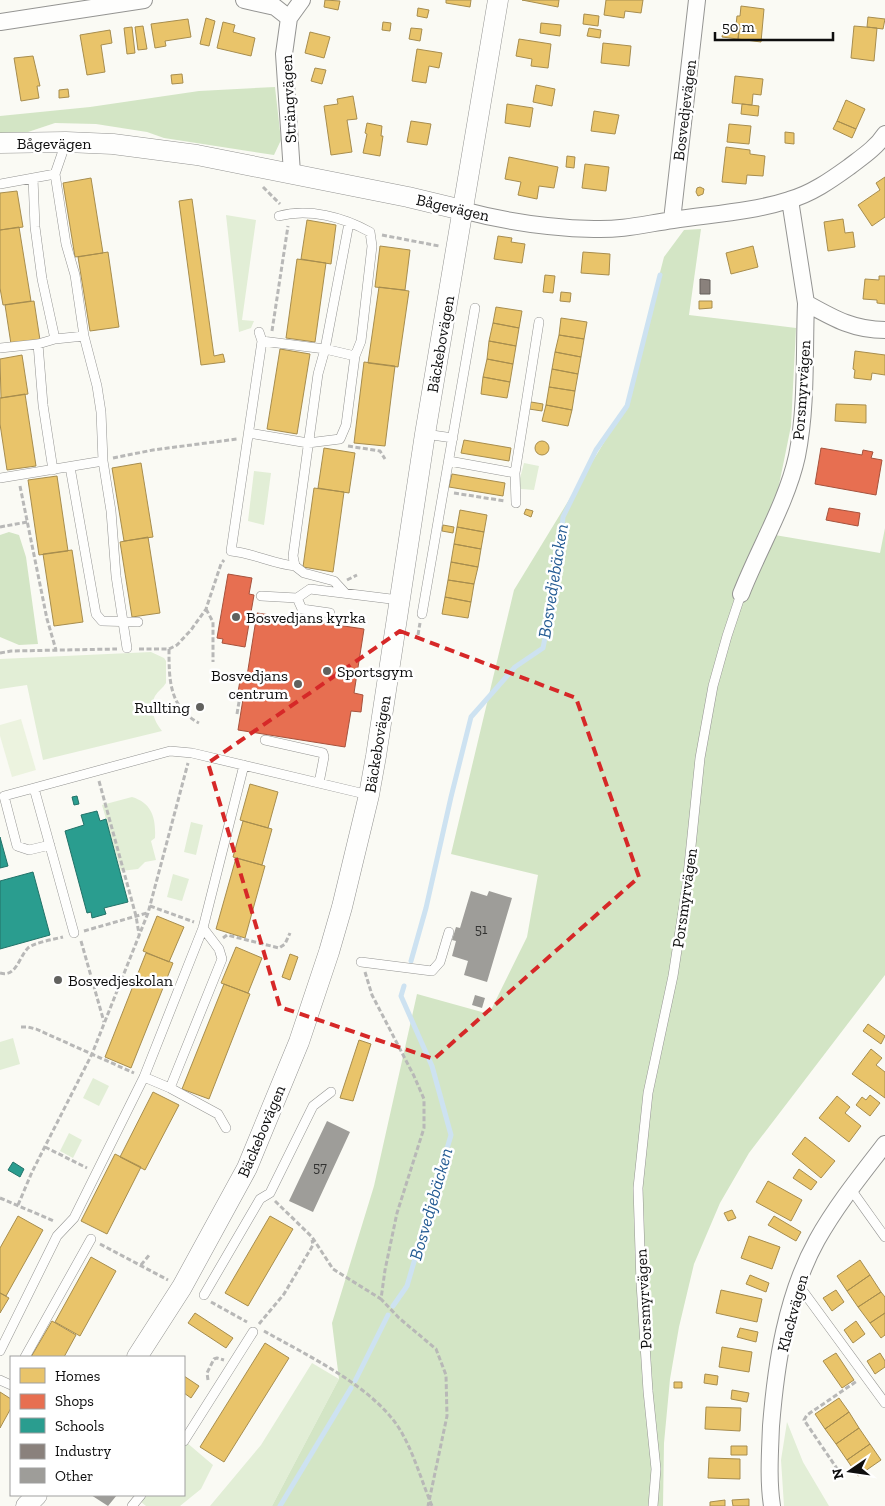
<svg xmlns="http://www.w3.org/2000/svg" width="885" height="1506" font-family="'Zilla Slab',serif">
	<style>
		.green { fill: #e2eed6 }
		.forest { fill: #d3e5c5 }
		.pitch { fill: #ecf3df }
		.homes { fill: #e9c46a; stroke: #a78d4e }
		.shops { fill: #e76f51; stroke: #a6523d }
		.schools { fill: #2a9d8f; stroke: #227268 }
		.industry { fill: #8a817c; stroke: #655e5b }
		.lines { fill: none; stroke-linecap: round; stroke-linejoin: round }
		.stream { stroke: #cde2f1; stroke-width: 5 }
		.building { fill: #9e9d99 }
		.service-casing { stroke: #949492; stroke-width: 10 }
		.minor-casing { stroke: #949492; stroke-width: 18 }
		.tertiary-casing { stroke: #949492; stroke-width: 21 }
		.path { stroke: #b8b8b7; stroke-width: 3; stroke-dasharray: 5 2.5; stroke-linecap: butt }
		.service { stroke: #fefefd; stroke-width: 9 }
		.minor { stroke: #fefefd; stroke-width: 16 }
		.tertiary { stroke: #fefefd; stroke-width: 20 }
		.marked { fill: none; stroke: #d62828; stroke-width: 4; stroke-dasharray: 10 6; stroke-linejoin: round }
		.poi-dot { fill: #61615e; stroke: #fff; stroke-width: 2 }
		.labels { text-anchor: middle; stroke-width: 5; stroke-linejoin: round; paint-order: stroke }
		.number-label { font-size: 14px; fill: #323231 }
		.street-label { font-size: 16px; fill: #0e0e0e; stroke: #fff }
		.poi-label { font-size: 16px; fill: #0e0e0e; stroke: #fff; text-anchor: start }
		.water-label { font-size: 18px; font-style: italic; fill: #245b93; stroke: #fff }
	</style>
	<rect width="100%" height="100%" fill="#fafaf4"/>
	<!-- green -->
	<path class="green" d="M226 215 256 220 242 320 254 321 251 328 239 332Z
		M524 463 539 466 534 490 521 489 519 482Z
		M254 471 271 473 264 525 248 521Z
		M151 652 164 658 166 661V683C163 688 158 691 155 696 149 708 154 721 162 731L43 760 27 685 0 689V659Z
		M132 797C152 803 156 818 155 838L151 841 156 860 145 862 138 869 121 871 102 805Z
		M191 822 203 825 196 855 184 852Z
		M173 874 189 879 182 901 167 897Z
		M13 1038 20 1064 0 1070V1042Z
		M93 1078 109 1086 99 1106 83 1098Z
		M69 1133 82 1140 73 1158 60 1151Z
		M312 1363 339 1379 272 1506H210L261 1445Z
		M787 1422 803 1462 829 1506H784L781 1460Z
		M186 1442 213 1465 201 1489 180 1506H146L141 1502 147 1495H184V1445Z"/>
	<!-- forest -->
	<path class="forest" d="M275 87 281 140 274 155 164 138 147 132 96 124 55 123 28 132 0 133V116L90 107 199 91Z
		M701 229 689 315 796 328 791 426 769 534 880 553 885 528V975L749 1153 720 1203 694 1264 679 1327 670 1379 664 1443 663 1506H272L339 1379 332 1323 374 1186 417 994 489 1014 527 937 538 875 451 854 514 590 625 408 664 257 684 230Z
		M9 532 19 535 26 557 38 644 19 645 0 637V535Z"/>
	<!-- pitch -->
	<path class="pitch" d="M21 719 36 770 12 777 0 736V725Z"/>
	<!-- homes -->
	<path class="homes" d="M325 0 340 1 338 10 324 7Z
		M446 0H471L470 7 446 3Z
		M522 0H559L558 7Z
		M606 0H643L641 13 625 11 624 18 604 15Z
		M741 6 764 9 761 42 738 39 740 25H736L737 16H740Z
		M418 8 429 10 427 18 417 16Z
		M584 14 599 16 598 26 583 24Z
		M868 17 885 19 883 29 867 27Z
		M206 18 215 21 209 46 200 44Z
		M188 19 191 37 165 41 166 46 155 48 151 24Z
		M223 22 235 25 233 32 255 38 251 56 217 48Z
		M383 22 391 23 390 31 382 30Z
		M541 23 561 25 560 36 540 33Z
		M143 26 147 49 138 50 135 27Z
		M854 26 877 28 874 61 851 58Z
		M132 27 135 53 127 54 124 28Z
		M724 27 739 29 738 39 722 37Z
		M411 28 422 29 420 41 409 39Z
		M589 28 601 30 600 38 587 36Z
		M110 30 112 43 101 45 105 72 87 75 80 35Z
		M310 32 330 37 324 58 305 53Z
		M519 39 551 44 548 68 531 66 532 59 516 56Z
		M603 43 631 46 629 66 601 63Z
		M417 49 442 53 439 68 429 66 426 83 412 81Z
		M33 56 40 86H37L39 98 21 101 14 58Z
		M315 68 326 70 322 84 311 81Z
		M182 74 183 83 172 84 171 75Z
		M735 76 763 79 761 95 753 94 752 105 732 103Z
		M536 85 555 89 552 106 533 102Z
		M68 89 69 97 59 98V90Z
		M353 96 357 119 347 120 352 152 331 155 324 106 338 104 337 99Z
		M846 100 865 109 856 129 837 121Z
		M507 104 533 108 530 127 505 123Z
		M742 104 759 106 758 116 741 114Z
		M594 111 619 115 615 134 591 131Z
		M411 121 431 124 427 145 407 142Z
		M837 121 856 129 852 138 833 129Z
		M367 123 382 126 381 136H383L380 156 363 153 367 134 365 133Z
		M729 124 751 126 749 144 727 142Z
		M785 132 794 133V144L785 143Z
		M726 147 750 150V154L765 156 763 176 747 175 746 184 722 182Z
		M567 156 575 157 574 168 566 167Z
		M509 157 558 167 554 188 539 186 537 199 518 195 521 182 505 179Z
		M585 164 609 167 606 191 582 188Z
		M885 177V217L872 226 858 205 880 190 876 183Z
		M91 178 103 253 75 257 63 183Z
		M700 187 704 189 703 194 698 196 696 192 697 188Z
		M17 191 23 227 0 230V193Z
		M192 199 214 356 223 354 225 362 201 365 179 201Z
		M843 219 845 233 853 232 855 247 828 251 824 222Z
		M307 220 336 225 331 264 301 259Z
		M19 227 31 301 3 305 0 288V230Z
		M498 236 512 238 511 242 525 244 522 263 494 259Z
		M380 246 410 250 405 290 375 287Z
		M753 246 758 267 731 274 726 253Z
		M108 252 119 327 90 331 78 257Z
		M583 252 610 254 609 275 581 273Z
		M297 259 326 263 315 342 286 338Z
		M545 275 555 276 553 293 543 292Z
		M879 276H885V304L877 303V300L863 299 865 279 879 280Z
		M379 287 409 291 398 367 368 363Z
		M561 292 571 293 570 302 560 301Z
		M34 301 40 340 11 344 5 305Z
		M699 301H712V308L699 309Z
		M496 307 522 311 519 328 493 323Z
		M561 318 587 322 584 339 559 335Z
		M493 323 519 328 516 346 489 341Z
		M559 335 584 339 581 357 555 352Z
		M489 341 516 346 513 364 487 359Z
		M280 349 310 354 297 434 267 429Z
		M855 351 885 355V375L872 373 871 380 854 378 855 370 853 369Z
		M555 352 581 357 578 374 552 369Z
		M22 355 28 394 1 398 0 359Z
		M487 359 513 364 510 382 483 377Z
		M364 362 395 366 385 446 354 443Z
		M552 369 578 374 575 391 549 387Z
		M483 377 510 382 507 398 481 394Z
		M549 387 575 391 572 410 546 405Z
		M25 394 36 466 7 470 0 424V398Z
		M531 402 543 404 542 411 529 409Z
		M836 404 866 405V423L835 421Z
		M546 405 572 410 568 426 542 421Z
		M464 440 511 448 509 461 461 453Z
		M535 448a7 7 0 1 1 14 0a7 7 0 1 1-14 0Z
		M324 448 355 453 349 493 318 488Z
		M141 463 153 537 124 541 112 468Z
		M452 474 505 483 503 496 449 487Z
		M57 476 68 551 39 555 28 480Z
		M314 488 344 492 333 572 303 567Z
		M526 509 533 511 531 517 524 514Z
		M460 510 487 515 484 532 457 527Z
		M443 525 454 527 453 533 442 531Z
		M457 527 484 532 481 549 454 544Z
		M148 537 160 613 132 617 120 542Z
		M454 544 481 549 478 567 451 562Z
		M72 550 83 622 54 626 43 554Z
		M451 562 478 567 474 584 448 580Z
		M448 580 474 584 471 602 445 597Z
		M445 597 471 602 468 618 442 614Z
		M250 784 278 792 268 828 240 820Z
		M243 821 272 829 262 865 233 857Z
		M236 858 265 866 245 938 216 929Z
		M157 916 184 927 169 962 143 951Z
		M236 947 262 958 248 993 221 983Z
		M146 953 173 963 131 1068 105 1057Z
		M290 954 298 957 290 980 282 977Z
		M224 984 250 994 209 1099 182 1089Z
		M868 1024 885 1036 881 1044 863 1031Z
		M359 1040 371 1044 353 1101 340 1098Z
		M871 1049 882 1058 876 1065 885 1072V1098L852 1074Z
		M153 1092 179 1105 145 1170 120 1157Z
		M870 1095 880 1103 870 1116 856 1105 862 1097 866 1100Z
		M837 1096 850 1107 845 1113 861 1126 849 1142 819 1118Z
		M805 1137 835 1161 821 1178 792 1154Z
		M115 1154 141 1167 107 1234 81 1221Z
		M799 1169 817 1182 811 1190 793 1178Z
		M768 1181 802 1200 791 1221 756 1202Z
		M732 1210 736 1218 728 1221 724 1213Z
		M18 1216 43 1230 6 1296 0 1293V1248Z
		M270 1216 293 1229 248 1306 225 1293Z
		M774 1216 801 1232 796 1241 768 1225Z
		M749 1236 780 1247 772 1269 741 1258Z
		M91 1257 116 1271 80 1336 55 1322Z
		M860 1260 870 1275 847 1291 837 1276Z
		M750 1275 769 1283 766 1292 746 1284Z
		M870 1275 881 1292 858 1307 847 1291Z
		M721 1290 762 1299 757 1322 716 1313Z
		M836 1290 844 1302 832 1311 823 1298Z
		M881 1292 885 1297V1313L870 1323 858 1307Z
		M0 1293 9 1298 0 1313Z
		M195 1313 233 1338 226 1348 188 1323Z
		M885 1313V1335L881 1338 870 1323Z
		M52 1321 76 1335 64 1357H31Z
		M856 1321 865 1334 853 1343 844 1330Z
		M740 1328 758 1332 756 1342 737 1337Z
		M265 1343 289 1358 224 1462 200 1447Z
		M722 1347 752 1352 749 1372 719 1367Z
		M836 1353 854 1380 842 1388 823 1361Z
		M880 1353 885 1361V1367L875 1374 867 1361Z
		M705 1374 718 1376 717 1385 704 1383Z
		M184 1376 199 1386 191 1398 184 1393Z
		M674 1382H682V1388H674Z
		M732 1390 749 1393 747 1402 731 1399Z
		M0 1392 11 1399V1408L0 1428Z
		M839 1398 849 1412 825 1429 815 1414Z
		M706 1407 741 1408 740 1431 705 1429Z
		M849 1412 859 1428 836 1444 825 1429Z
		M859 1428 870 1444 847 1460 836 1444Z
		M870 1444 881 1460 858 1476 847 1460Z
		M731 1446H747V1455H731Z
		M709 1458 740 1459V1479L708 1478Z
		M749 1499V1506H733L732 1500Z
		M725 1500V1506H710V1502Z"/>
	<!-- shops -->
	<path class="shops" d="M821 448 862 455 863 450 873 452 871 458 882 460 876 495 815 484Z
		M829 508 860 513 858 526 826 520Z
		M228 574 252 578 249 594 254 595 245 647 222 643 223 639 217 638Z
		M257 613 364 629 354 693 363 695 361 712 351 711 345 747 238 730 244 693 238 692 241 675 247 676Z"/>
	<!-- schools -->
	<path class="schools" d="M77 796 79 804 74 805 72 797Z
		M97 811 100 821 106 819 128 902 104 908 106 914 92 918 91 912 87 913 65 831 84 825 81 815Z
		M0 837 8 866 0 868Z
		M33 872 50 935 0 949V881Z
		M13 1162 24 1169 20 1177 8 1170Z"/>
	<!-- industry -->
	<path class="industry" d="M700 279 710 280V294H700Z"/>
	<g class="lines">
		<!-- stream -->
		<path class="stream" d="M411 961 426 908 451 797 471 717 515 667 543 648 558 571 563 517 596 450 627 406 660 275
			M393 1306 407 1286 451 1135 432 1066 401 996 404 986
			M355 1381 388 1315
			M280 1506 351 1388"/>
	</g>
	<!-- building -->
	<path class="building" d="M471 891 487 896 489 891 512 898 487 982 464 975 468 961 452 956 456 941 452 940 456 927 460 928Z
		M475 995 485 998 482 1008 472 1005Z
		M327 1121 350 1132 313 1212 289 1201Z
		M91 1495H117L108 1506Z"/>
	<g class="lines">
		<!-- service casing -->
		<g class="service-casing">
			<path id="service" d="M66 142 55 174 66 244 75 275 84 336 97 386 101 412 103 461 111 511 116 576 127 648
				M33 178 35 227 42 279 55 339
				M0 184 55 174
				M259 332 262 341 325 349 355 356
				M262 341 231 551C253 553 273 564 295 566
				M38 344 43 405 53 470
				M0 348 38 344 55 339 84 336
				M249 433 308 443 340 439 346 425 355 356 361 341 372 246 370 232C343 217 309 208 279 216
				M425 434 453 438
				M449 461 515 473
				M70 467 96 614 102 621 138 622
				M0 478 103 461
				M516 503 515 473 539 322
				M345 593 334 581 304 573 295 566 293 556 318 374 325 349 349 223
				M261 596 297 598 310 589 399 600
				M297 598 302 609 330 613
				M422 614 475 308
				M265 740 323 753 324 757 319 783
				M34 788 4 796 17 846 29 850 50 845
				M74 933 34 788 170 751 192 753 369 795
				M361 962 432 971 440 962 449 932
				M144 1077 170 1088 218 1114 226 1128
				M170 1088 222 959 219 949 203 928
				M850 1188 885 1237
				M797 1283 885 1403
				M204 1295 260 1199 270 1193 313 1106 331 1092
				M0 1351 57 1236 74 1218 144 1077 203 928 244 765
				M25 1357 91 1239
				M0 1380 11 1385
				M184 1441 253 1332
				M132 1506 141 1495
				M653 1506 656 1469 648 1391 641 1283 638 1188 648 1093 673 976 687 885 700 758 713 686 727 636 741 594"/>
		</g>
		<!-- minor casing -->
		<g class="minor-casing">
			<path id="minor" d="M244 0 275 7 289 18
				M0 22 144 0
				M292 173 284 54 289 18 302 0
				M790 200 806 303C833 318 853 330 885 330
				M462 210C503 221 552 228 594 229 623 230 645 224 673 220 712 214 752 212 789 200 811 194 831 180 849 167 862 157 876 148 885 134
				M672 220 697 0
				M741 594C758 550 787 502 797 456 807 406 804 353 806 303
				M772 1506C768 1480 770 1452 771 1426 776 1364 786 1296 817 1240 836 1206 861 1175 885 1144"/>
		</g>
		<!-- tertiary casing -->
		<g class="tertiary-casing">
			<path id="tertiary" d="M0 143 66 142 113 144 197 155 408 197 462 210
				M137 1357 182 1287 247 1168 299 1042 329 952 342 907 369 795 376 756 425 434 498 0
				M26 1506 37 1495"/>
		</g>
		<!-- path -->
		<path class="path" d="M263 187 280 204
			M382 235 439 246
			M272 331 288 226
			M348 446 380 451 385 459
			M113 458 153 450 237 439
			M20 486 47 619 56 650
			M454 493 505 501
			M0 527 27 522
			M347 580 357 575
			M206 609 213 622V662
			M418 635 420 623
			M139 649H169L177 645 191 630 206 609 221 564 224 560
			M169 649C169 680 169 707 199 723
			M0 653 11 651 117 649
			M237 714 240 696
			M99 781 136 916 139 934
			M150 906 194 922
			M84 931 147 913
			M223 938 227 935 279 948 285 944 290 933
			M81 941 104 1022
			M365 972 372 995 414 1076 424 1099V1128L397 1213 385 1270 381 1299 399 1318 436 1349 446 1375 447 1416 428 1506
			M0 973C16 978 19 957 28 948 33 943 55 939 63 937
			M21 1027H28L36 1029 134 1073
			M45 1147 87 1168
			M0 1198 54 1221
			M275 1201 312 1237 333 1269 381 1299
			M18 1205 32 1172 92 1054 148 913 188 763
			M100 1244 168 1280
			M141 1265 150 1254
			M211 1302 247 1322
			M259 1324 284 1294 313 1245 312 1240
			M264 1331C308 1356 379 1389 403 1435 415 1457 422 1482 432 1506
			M208 1380 207 1373 214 1359 217 1358 224 1360
			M842 1476 804 1420 807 1415 857 1381"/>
		<!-- service -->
		<use href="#service" class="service"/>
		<!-- minor -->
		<use href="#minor" class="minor"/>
		<!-- tertiary -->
		<use href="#tertiary" class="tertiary"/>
	</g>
	<!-- marked area -->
	<path class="marked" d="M400 631 576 698 639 877 434 1059 280 1007 208 763Z"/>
	<!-- markers -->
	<g class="poi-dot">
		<circle cx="236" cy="617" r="5"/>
		<circle cx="327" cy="671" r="5"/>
		<circle cx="298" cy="684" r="5"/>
		<circle cx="200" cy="707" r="5"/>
		<circle cx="58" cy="980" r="5"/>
	</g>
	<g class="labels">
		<!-- number labels -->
		<g class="number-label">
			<text x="481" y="934">51</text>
			<text x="320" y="1172">57</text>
		</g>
		<!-- street labels -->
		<g class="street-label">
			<text transform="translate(288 99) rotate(-93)" y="6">Strängvägen</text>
			<text transform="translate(684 110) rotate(-83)" y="6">Bosvedjevägen</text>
			<text x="54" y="149">Bågevägen</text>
			<text transform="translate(453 207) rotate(13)" y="6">Bågevägen</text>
			<text transform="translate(440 344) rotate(-80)" y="6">Bäckebovägen</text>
			<text transform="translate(801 390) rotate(-86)" y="6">Porsmyrvägen</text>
			<text transform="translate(377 744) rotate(-81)" y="6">Bäckebovägen</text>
			<text transform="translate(684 898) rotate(-82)" y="6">Porsmyrvägen</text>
			<text transform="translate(261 1131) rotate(-67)" y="6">Bäckebovägen</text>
			<text transform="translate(643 1299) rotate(-93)" y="6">Porsmyrvägen</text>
			<text transform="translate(792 1313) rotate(-75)" y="6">Klackvägen</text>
		</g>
		<!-- poi labels -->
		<g class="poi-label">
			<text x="246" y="623">Bosvedjans kyrka</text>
			<text x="337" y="677">Sportsgym</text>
			<text x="288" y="681" text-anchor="end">Bosvedjans<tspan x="288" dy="18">centrum</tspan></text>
			<text x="190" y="713" text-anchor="end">Rullting</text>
			<text x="68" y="986">Bosvedjeskolan</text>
		</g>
		<!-- water labels -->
		<g class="water-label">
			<text transform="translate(553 581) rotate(-81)" y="6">Bosvedjebäcken</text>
			<text transform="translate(431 1204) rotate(-74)" y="6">Bosvedjebäcken</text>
		</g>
	</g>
	<!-- legend -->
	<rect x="10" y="1356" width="175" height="140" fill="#ffffff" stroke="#9f9f9f"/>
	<rect x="20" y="1368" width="25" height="15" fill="#e9c46a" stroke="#9f9f9f"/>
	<text x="55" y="1381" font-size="15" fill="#0e0e0e">Homes</text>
	<rect x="20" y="1394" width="25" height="15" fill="#e76f51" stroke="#9f9f9f"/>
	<text x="55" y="1406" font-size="15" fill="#0e0e0e">Shops</text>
	<rect x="20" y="1418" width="25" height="15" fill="#2a9d8f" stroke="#9f9f9f"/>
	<text x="55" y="1431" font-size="15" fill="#0e0e0e">Schools</text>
	<rect x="20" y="1444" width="25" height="15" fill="#8a817c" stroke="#9f9f9f"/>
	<text x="55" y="1456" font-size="15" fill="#0e0e0e">Industry</text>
	<rect x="20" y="1468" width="25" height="15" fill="#9e9d99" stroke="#9f9f9f"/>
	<text x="55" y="1481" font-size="15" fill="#0e0e0e">Other</text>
	<!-- north arrow -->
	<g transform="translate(850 1471) rotate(257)" stroke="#ffffff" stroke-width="4" paint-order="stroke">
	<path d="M0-4L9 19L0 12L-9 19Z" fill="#0e0e0e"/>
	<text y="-8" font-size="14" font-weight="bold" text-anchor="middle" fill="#0e0e0e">N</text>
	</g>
	<!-- scale -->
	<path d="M715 32v8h118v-8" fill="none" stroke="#0e0e0e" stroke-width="2.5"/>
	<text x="722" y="32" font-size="15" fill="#0e0e0e" stroke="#ffffff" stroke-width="4" paint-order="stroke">50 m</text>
</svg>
